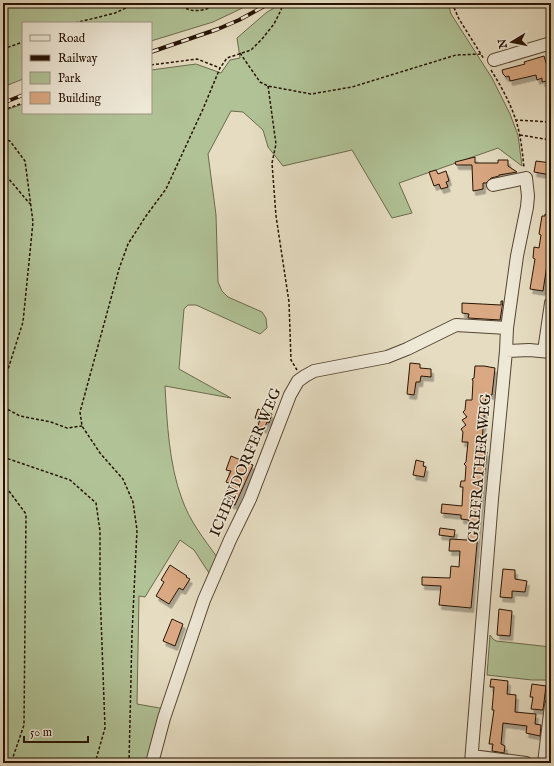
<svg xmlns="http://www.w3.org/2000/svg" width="554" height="766" font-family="'IM FELL English',serif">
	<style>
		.green { fill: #b0c296; stroke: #6c6a4c }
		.building { fill: #daa983; stroke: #271303; filter: url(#shadow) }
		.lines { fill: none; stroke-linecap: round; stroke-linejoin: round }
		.minor-casing { stroke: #564532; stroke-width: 14 }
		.path { stroke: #271303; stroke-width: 1.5; stroke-dasharray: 3 2; stroke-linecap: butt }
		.minor { stroke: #eee8d7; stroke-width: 12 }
		.rail-casing { stroke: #271303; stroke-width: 4 }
		.rail { stroke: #eee8d7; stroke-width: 2.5; stroke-dasharray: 8; stroke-linecap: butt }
		.labels { text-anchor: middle; stroke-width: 3; stroke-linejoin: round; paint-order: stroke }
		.street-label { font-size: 15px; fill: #271303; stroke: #eee8d7 }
	</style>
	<defs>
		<filter id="shadow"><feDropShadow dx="2.5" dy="4.5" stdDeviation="0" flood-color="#0004"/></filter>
	</defs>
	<rect width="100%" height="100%" fill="#e5dcc1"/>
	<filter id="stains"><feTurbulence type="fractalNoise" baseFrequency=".005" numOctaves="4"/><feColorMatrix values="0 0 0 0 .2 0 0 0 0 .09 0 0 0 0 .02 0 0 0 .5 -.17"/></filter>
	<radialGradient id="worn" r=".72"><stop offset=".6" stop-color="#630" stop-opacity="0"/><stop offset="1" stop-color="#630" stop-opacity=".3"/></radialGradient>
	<!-- green -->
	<path class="green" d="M3 3H253L213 22 151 41V23H23V79L3 87Z
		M283 3H448L451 14 492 78 510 114 518 135 522 166 498 148 399 183 412 213 392 218 352 150 283 166 268 147 263 130 243 112 231 111 208 154 216 215 218 282 222 291 228 297 262 312 266 318 267 328 260 334 196 305H188L184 309 179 369 231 398 165 386C167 422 169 465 182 499 189 520 204 539 217 557L209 573 194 550 180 540 145 597 139 596 137 704 165 709 148 763H3V111L23 104V113H151V70L196 64 221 73 230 60 240 58 237 38 267 12Z
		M490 635 493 639 496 641 551 647V680H532L487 675Z"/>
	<!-- building -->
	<path class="building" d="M544 56 551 80 542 82V78L537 80 536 75 510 81 509 76 506 77 503 74 502 70 525 64 524 62Z
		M475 157V163H498V160H508V166L517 172 499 175V176L491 178 486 183H483V189L473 191 472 165H456L455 162Z
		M536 161 551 163V175L534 172Z
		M436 170 438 174 446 171 449 181 446 182 448 187 441 189 439 184 434 186 429 172Z
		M545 214 551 215V254L550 258H548L543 291 530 289 535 259 533 258 534 247 539 248 541 235 539 234 542 216H545Z
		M501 301H503L500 320 468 318 469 314 462 313V303L501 305Z
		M410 363 420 364V368L431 369V377L421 376 420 382H416L414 395 407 394Z
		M475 366H484L495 368 492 395 486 394 481 452H487L480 512 471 608 439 605 441 586 422 585V577L450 578 451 566 459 567 460 551H449L450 539 467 540 469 520 461 519V515L441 513 442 504 462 506 463 487H460L461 481H465L466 466 464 464 466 462 468 442H462L463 432 461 429 466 425 462 420 467 417 463 412 465 410 466 400H472L473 381 472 379 474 378Z
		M258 409 272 414 269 423 267 422 264 429 258 426 260 419 255 418Z
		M231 456 253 465 235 505 229 503 231 498 225 495 231 484 226 482 231 471 226 470Z
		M416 460 424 462 423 466 426 467 424 477 413 475Z
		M440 528 455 530 454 537 439 535Z
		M170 565 187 576 186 577 190 579 183 590 179 588 169 604 156 596 164 582 161 580Z
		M503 569 515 570V579L527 581 525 592 512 591V598L500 597Z
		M499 609 512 611 510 636 497 635Z
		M172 619 183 624 175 646 163 641Z
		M491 679 508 681 507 694 516 695 515 712 536 714 535 724 541 725 540 736 526 733 527 726 503 723 501 744 505 746 504 753 492 751 493 744H489L494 710H492L494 687H490Z
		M532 684 546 686 543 710 531 709 533 697H530Z"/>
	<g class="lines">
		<!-- minor casing -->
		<g class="minor-casing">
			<path id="minor" d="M494 60 551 43
				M506 351 529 350 551 352
				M544 351 551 303
				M472 756 526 763
				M152 763 164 718 204 600 230 540 250 499 290 395 298 381 305 376 314 371 387 357 407 349 456 325 507 328
				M471 763 492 499 506 351 507 328 517 256 527 207 528 196 526 178 493 185
				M544 763 551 705"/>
		</g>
		<!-- path -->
		<path class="path" d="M144 3H146
			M172 3C178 4 184 8 190 10 199 12 211 9 218 3
			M452 3 459 19 484 59
			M3 6 13 3
			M75 23 115 13 137 3
			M3 49 23 42
			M240 53 260 82 268 86 311 94 352 87 456 55 482 54
			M151 65 197 59 220 68
			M491 70C504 91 516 113 520 137 522 147 523 158 524 168
			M268 86 276 144 272 163 276 216 289 302 291 360 297 370
			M3 110 23 103
			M515 120 551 122
			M520 135 551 140
			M3 139 10 141 25 161 33 222 23 322 3 385
			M3 172 30 204
			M3 409H7L20 416 51 422 67 428 82 426
			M3 457 70 480 96 503 100 531V590L105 728 95 763
			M3 483 26 514 24 725 11 763
			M129 763 132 634 137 530 133 502 123 479 100 453 82 426 80 412 119 269 128 244 146 216 166 189 203 109 220 68 227 58 251 50 262 39 274 24 281 10 283 3"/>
		<!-- minor -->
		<use href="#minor" class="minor"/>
		<!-- rail casing -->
		<g class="rail-casing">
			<path id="rail" d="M151 52 218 29 239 20 270 3
				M3 103 23 95"/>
		</g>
		<!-- rail -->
		<use href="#rail" class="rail"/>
	</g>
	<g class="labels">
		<!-- street labels -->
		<g class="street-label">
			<text transform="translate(245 462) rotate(-67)" y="5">ICHENDORFER WEG</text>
			<text transform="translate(479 468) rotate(-85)" y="5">GREFRATHER WEG</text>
		</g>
	</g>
	<!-- margin -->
	<rect width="554" height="766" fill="none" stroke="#e5dcc1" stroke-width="16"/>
	<rect x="4" y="4" width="546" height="758" fill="none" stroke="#271303" stroke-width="2"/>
	<rect x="8" y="8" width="538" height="750" fill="none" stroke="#271303"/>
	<!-- legend -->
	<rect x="22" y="22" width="130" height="92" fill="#eee8d7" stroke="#9e9382"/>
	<rect x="30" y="35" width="20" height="6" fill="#eee8d7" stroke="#9e9382"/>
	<text x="58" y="42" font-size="12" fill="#271303">Road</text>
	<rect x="30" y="55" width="20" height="6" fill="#271303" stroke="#9e9382"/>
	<text x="58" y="62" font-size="12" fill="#271303">Railway</text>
	<rect x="30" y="72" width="20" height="12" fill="#b0c296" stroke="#9e9382"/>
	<text x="58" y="82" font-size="12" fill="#271303">Park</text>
	<rect x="30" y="92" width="20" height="12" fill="#daa983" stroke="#9e9382"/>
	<text x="58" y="102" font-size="12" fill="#271303">Building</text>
	<!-- north arrow -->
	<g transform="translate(512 42) rotate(260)" stroke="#eee8d7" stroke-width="3" paint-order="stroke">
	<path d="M0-3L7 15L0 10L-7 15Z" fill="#271303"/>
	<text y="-6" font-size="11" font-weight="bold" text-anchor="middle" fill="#271303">N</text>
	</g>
	<!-- scale -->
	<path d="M24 736v6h64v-6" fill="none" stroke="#271303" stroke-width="2"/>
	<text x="30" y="736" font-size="12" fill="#271303" stroke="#eee8d7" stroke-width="3" paint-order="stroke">50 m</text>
	<rect width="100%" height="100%" filter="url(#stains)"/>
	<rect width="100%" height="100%" fill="url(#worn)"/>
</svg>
